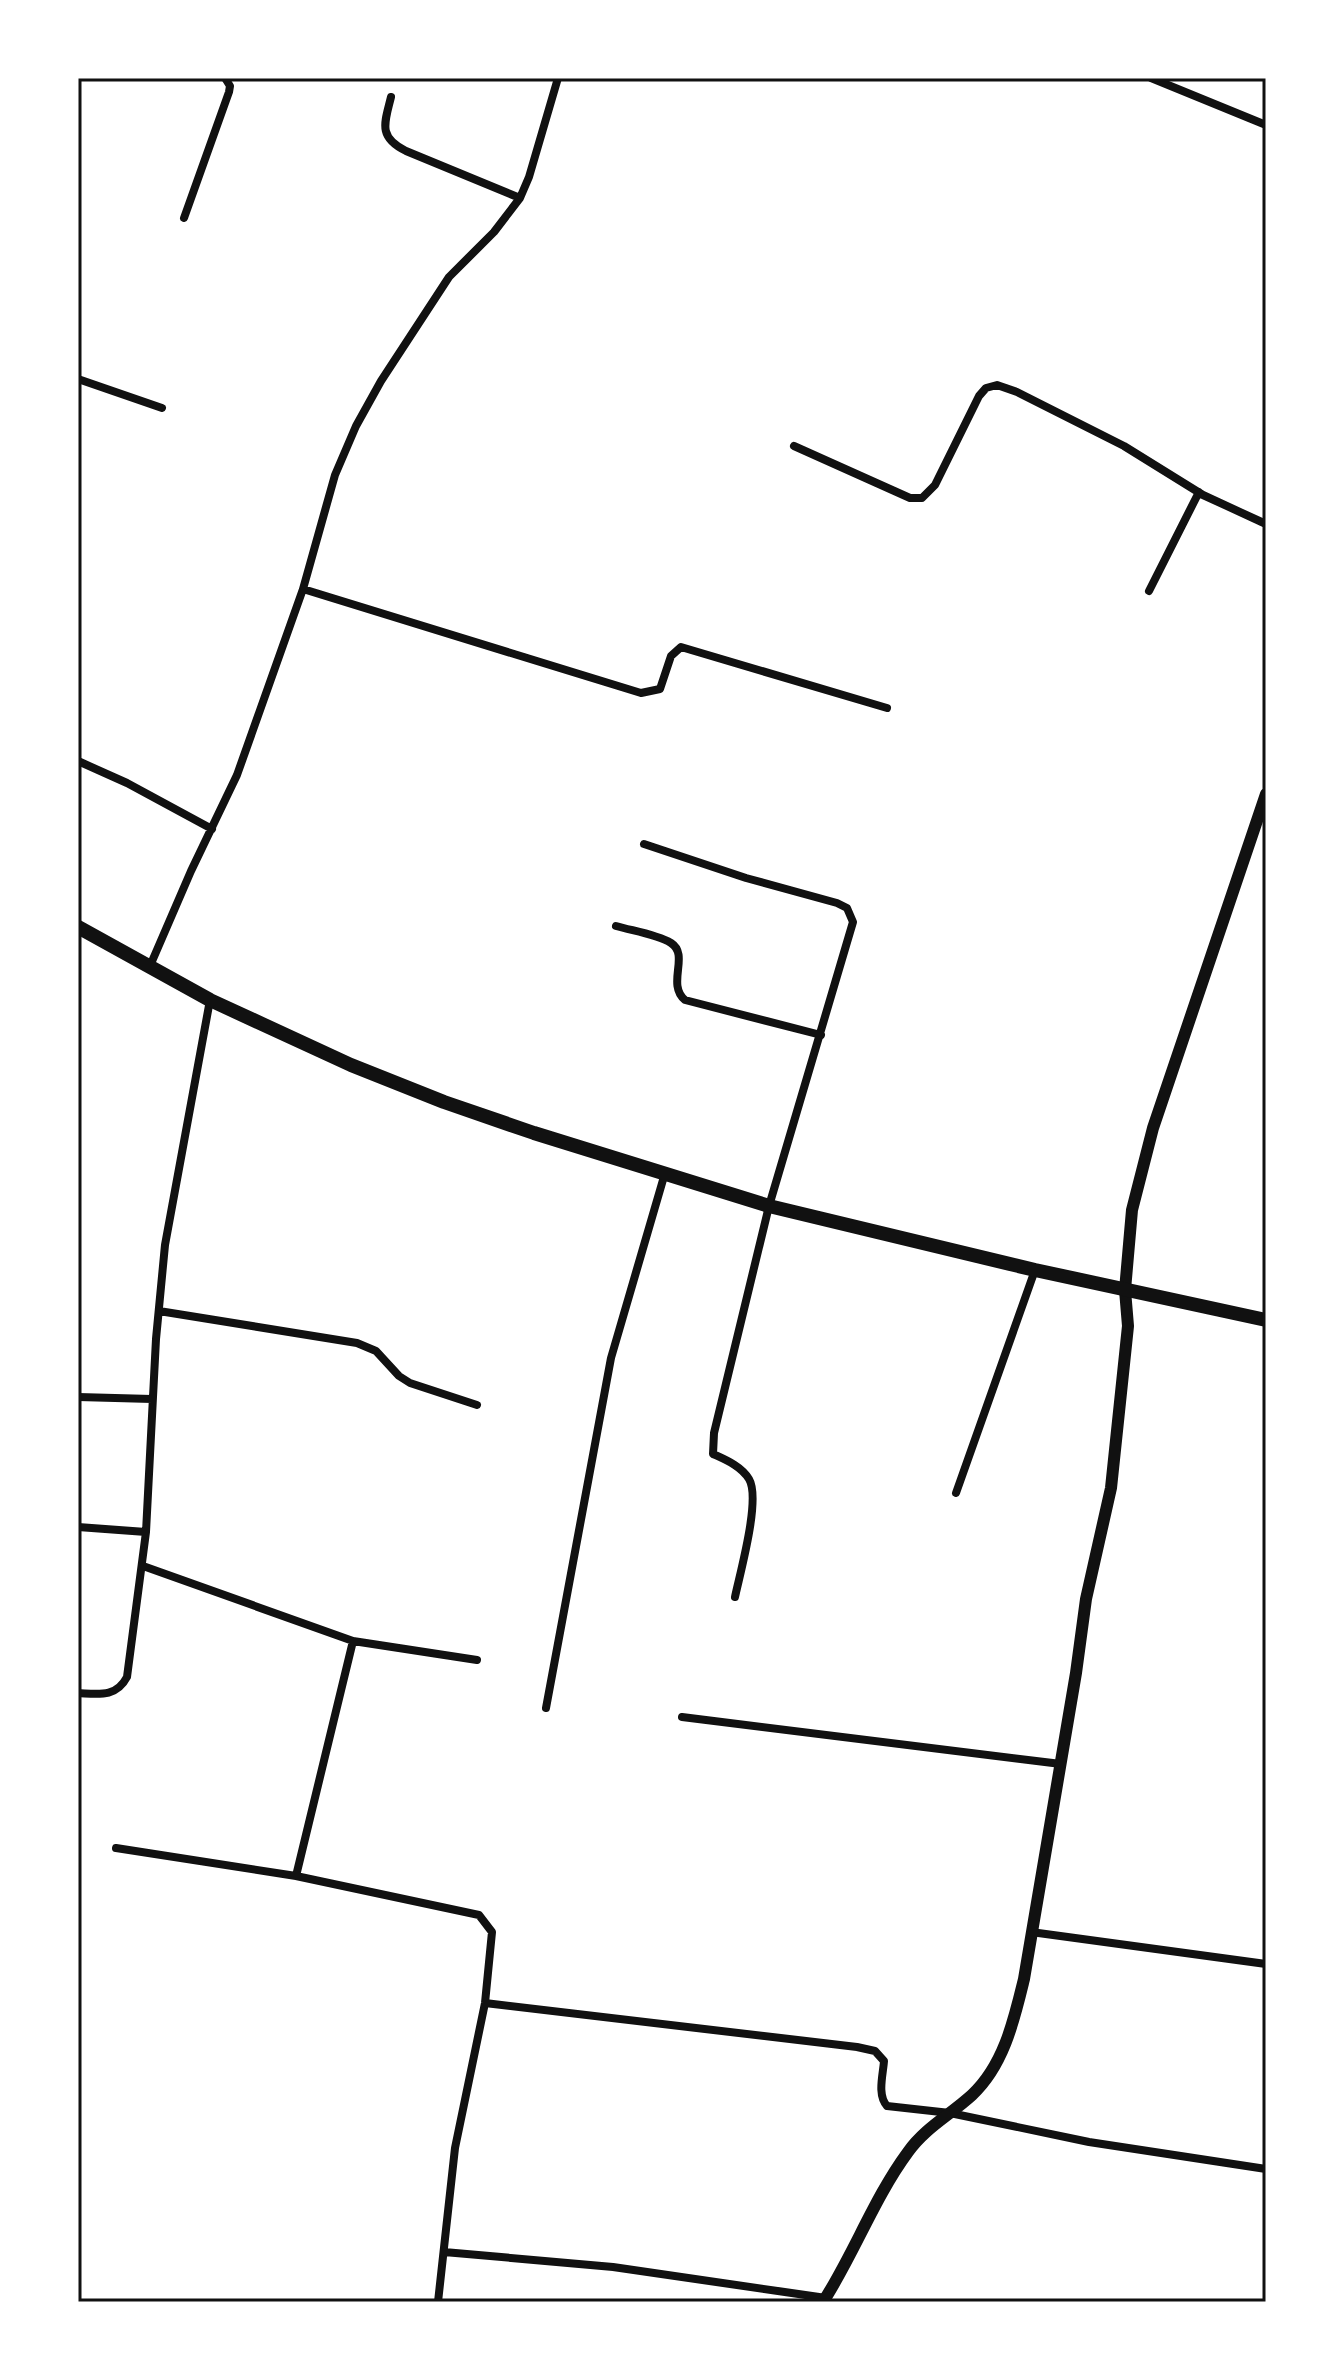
<svg xmlns="http://www.w3.org/2000/svg" width="1344" height="2380" font-family="'Public Sans',sans-serif">
	<style>
		.lines { fill: none; stroke-linecap: round; stroke-linejoin: round }
		.minor { stroke: #111; stroke-width: 8 }
		.tertiary { stroke: #111; stroke-width: 12 }
		.secondary { stroke: #111; stroke-width: 14 }
		.neatline { fill: none; stroke: #111; stroke-width: 3 }
	</style>
	<rect width="100%" height="100%" fill="#fff"/>
	<g class="lines">
		<!-- minor -->
		<path class="minor" d="M1151 78 1266 125
			M391 97C385 122 377 137 406 151L520 198
			M184 218 229 92 230 86 225 78
			M78 379 162 408
			M794 446 910 498H922L935 485 979 396 986 388 997 385 1017 392 1124 446 1203 495 1266 524
			M303 589 641 693 660 689 671 656 681 647 887 708
			M1149 591 1199 492
			M78 761 127 783 212 829
			M644 844 746 878 837 903 847 908 853 922 769 1206 714 1433 713 1454C726 1460 741 1466 749 1479 761 1499 740 1573 735 1597
			M616 926C633 931 656 934 671 943 690 955 666 984 685 1000L821 1035
			M150 966 191 871 237 775 303 589 335 475 356 426 381 381 449 277 494 232 520 198 529 177 558 78
			M159 1311 357 1343 376 1351 399 1376 410 1383 477 1405
			M78 1397 152 1399
			M956 1493 1035 1270
			M78 1527 146 1532
			M143 1566 353 1641 477 1660
			M353 1641 296 1876 479 1915 492 1932 485 2003 455 2148 438 2302
			M78 1693C98 1694 116 1698 127 1677L146 1532 156 1339 165 1245 210 1000
			M546 1708 611 1358 665 1173
			M682 1717 1061 1764
			M116 1848 296 1876
			M1031 1932 1266 1964
			M485 2003 857 2047 875 2051 884 2061C883 2075 877 2095 887 2106L950 2113 1089 2142 1266 2169
			M444 2252 613 2267 826 2298"/>
		<!-- tertiary -->
		<path class="tertiary" d="M823 2302C854 2254 874 2198 908 2152 925 2128 950 2115 972 2095 1004 2065 1014 2020 1024 1979L1076 1673 1086 1599 1111 1488 1128 1326 1125 1290 1132 1210 1153 1128 1266 794"/>
		<!-- secondary -->
		<path class="secondary" d="M78 927 210 1000 351 1065 444 1102 534 1133 769 1206 1035 1270 1266 1320"/>
	</g>
	<!-- border -->
	<rect width="1344" height="2380" fill="none" stroke="#ffffff" stroke-width="160"/>
	<rect x="80" y="80" width="1184" height="2220" class="neatline"/>
</svg>
